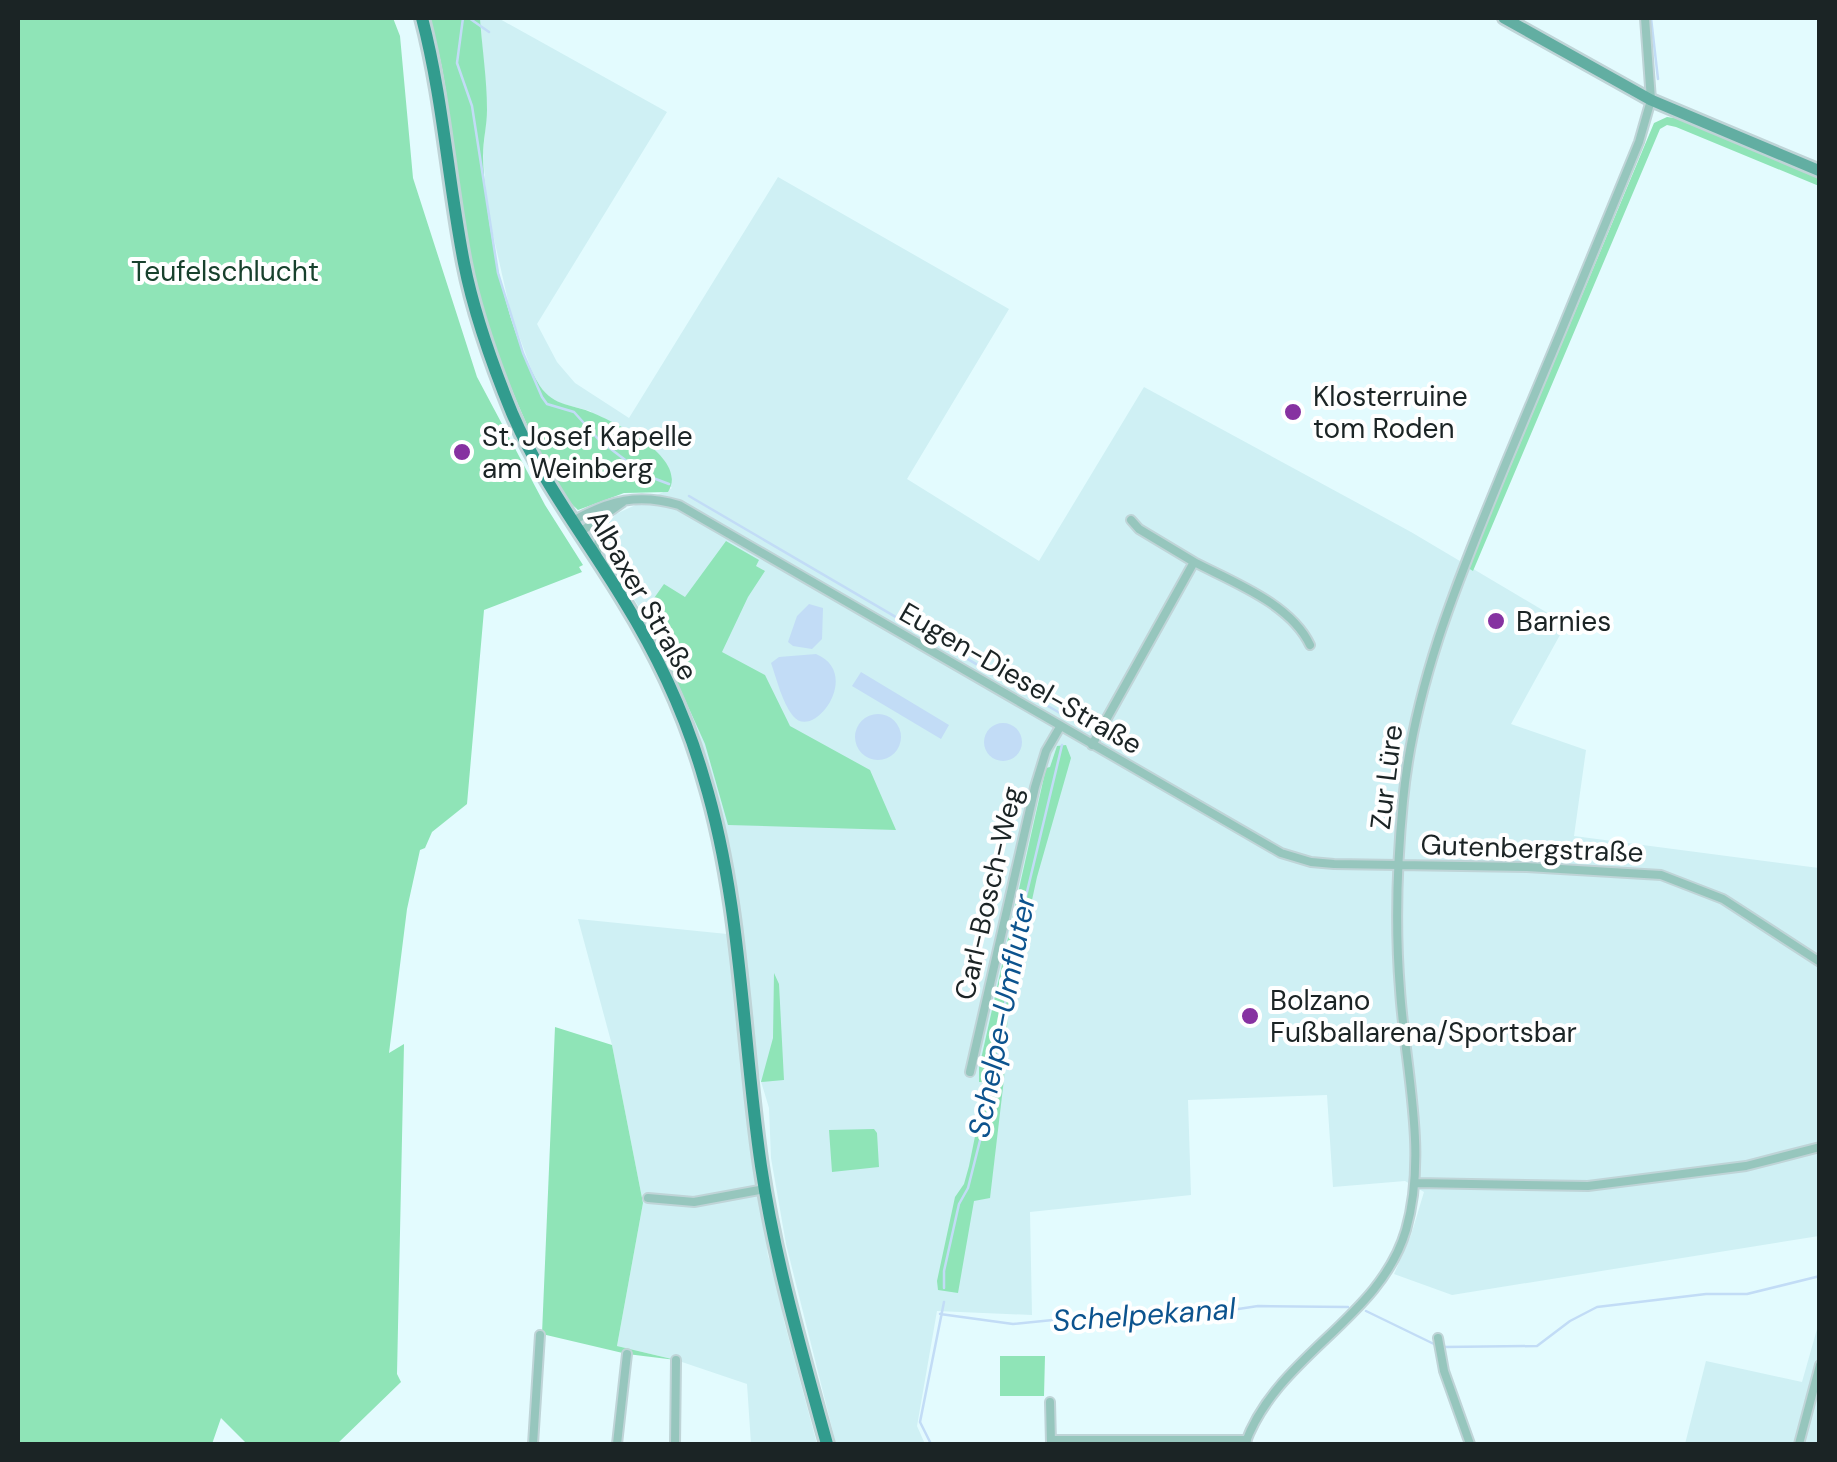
<svg xmlns="http://www.w3.org/2000/svg" width="1837" height="1462" font-family="'DM Sans',sans-serif">
	<style>
		.built { fill: #cff0f4 }
		.green { fill: #8fe4b7 }
		.water { fill: #c2dcf6 }
		.lines { fill: none; stroke-linecap: round; stroke-linejoin: round }
		.stream { stroke: #c2dcf6; stroke-width: 2.5 }
		.street-casing { stroke: #bfd4d7; stroke-width: 12 }
		.secondary-casing { stroke: #bfd4d7; stroke-width: 16 }
		.primary-casing { stroke: #bfd4d7; stroke-width: 18 }
		.street { stroke: #96c6bd; stroke-width: 8 }
		.secondary { stroke: #62aea2; stroke-width: 11 }
		.primary { stroke: #329c8e; stroke-width: 12 }
		.poi-dot { fill: #8632a1; stroke: #fff; stroke-width: 4 }
		.labels { text-anchor: middle; stroke-width: 8; stroke-linejoin: round; paint-order: stroke }
		.park-label { font-size: 28px; fill: #18412d; stroke: #fff }
		.poi-label { font-size: 28px; fill: #1b2425; stroke: #fff; text-anchor: start }
		.street-label { font-size: 28px; fill: #1b2425; stroke: #fff }
		.water-label { font-size: 30px; font-style: italic; fill: #0c538e; stroke: #fff }
	</style>
	<rect width="100%" height="100%" fill="#e3fbfe"/>
	<!-- built -->
	<path class="built" d="M480 18H498L667 112 537 324 557 362 575 383 629 418 778 177 1009 309 907 479 1039 561 1144 387 1411 532 1566 624 1511 724 1586 750 1574 836 1819 868V1236L1452 1295 1394 1274 1411 1235 1424 1192 1405 1181 1333 1187 1327 1095 1188 1100 1191 1195 1030 1212 1032 1315 937 1311 917 1426 925 1444H836L786 1244 771 1158 769 1108 756 1065 746 964 724 819 702 744 639 607 613 566 604 537 607 525 616 514 672 488 590 411 556 402 545 394 533 374 511 314 487 208 483 153 487 110Z
		M578 919 727 934 768 1256 777 1280 784 1321 817 1444H751L747 1384 676 1360 617 1346 643 1203 612 1045Z
		M1819 1322V1444H1685L1706 1361 1802 1382Z"/>
	<!-- green -->
	<path class="green" d="M18 18H393L400 36 413 178 477 377 545 505 583 565 579 567 582 572 484 610 467 804 432 832 425 848 420 850 407 909 389 1053 404 1044 397 1374 401 1382 337 1444H247L221 1418 212 1444H18Z
		M429 18H480C482 48 487 79 487 110 487 125 483 140 483 156 485 222 505 329 540 386 554 407 573 404 593 413 619 424 689 459 668 492L624 493 578 510C555 490 540 453 527 425 498 361 477 298 464 229 451 159 452 86 429 18Z
		M1667 117 1682 119 1819 177V186L1676 127 1667 125 1660 129 1473 571 1468 568 1654 123Z
		M726 541 759 560 756 566 765 571 748 597 722 652 765 675 790 726 870 770 896 830 728 825 705 744 645 611 664 584 685 597Z
		M1066 745 1071 758 1037 877 1008 1011 1004 1079 990 1198 974 1201 958 1293 938 1290 937 1281 955 1197 964 1184 969 1166 986 1082H979V1068L1046 768 1050 767 1057 746Z
		M774 973 779 984 784 1080 761 1082 773 1038Z
		M555 1027 612 1045 643 1203 617 1346 676 1360 627 1354 542 1334Z
		M874 1129 877 1133 879 1167 832 1172 829 1130Z
		M1000 1356H1045L1044 1396H1000Z"/>
	<!-- water -->
	<path class="water" d="M809 604 823 608 822 639 812 649 793 646 788 642 797 616Z
		M816 654C863 673 814 742 793 716 782 702 777 680 771 663L779 657Z
		M861 672 949 725 941 739 852 686Z
		M855 737a23 23 0 1 1 46 0a23 23 0 1 1-46 0Z
		M984 742a19 19 0 1 1 38 0a19 19 0 1 1-38 0Z"/>
	<g class="lines">
		<!-- stream -->
		<path class="stream" d="M463 18 457 63 472 106 498 273 523 353 542 397 547 404 574 412 599 440 645 475 669 484
			M469 18 489 32
			M1651 18 1658 79
			M689 496 1065 716
			M944 1288V1271L959 1204 968 1188 993 1089 1012 955 1062 745
			M1366 1311 1436 1345
			M940 1314 1013 1324 1151 1310 1180 1309 1212 1313 1258 1306 1348 1307
			M1444 1347 1537 1346 1570 1321 1597 1307 1706 1294H1747L1820 1276
			M931 1444 920 1422 944 1302"/>
		<!-- street casing -->
		<g class="street-casing">
			<path id="street" d="M573 521C609 500 639 493 679 505L1281 853 1311 862 1334 864 1527 867 1661 875 1723 899 1820 962
				M579 533 623 502
				M597 553 602 517
				M1194 562C1233 582 1291 604 1310 645
				M1092 745 1194 562 1139 529 1131 520
				M970 1072 1035 787 1046 751 1060 727
				M1416 1183 1588 1186 1746 1166 1820 1147
				M648 1198 694 1202 765 1189
				M1438 1338 1444 1371 1470 1444
				M1050 1402 1051 1443
				M1051 1440H1247
				M533 1444 540 1335
				M617 1444 627 1354
				M675 1444 676 1360
				M1245 1444C1277 1355 1380 1319 1406 1230 1428 1153 1405 1068 1400 990 1395 928 1397 863 1403 801 1414 682 1461 573 1506 463 1551 356 1595 250 1639 142L1651 100 1645 18
				M1799 1444 1820 1365"/>
		</g>
		<!-- secondary casing -->
		<g class="secondary-casing">
			<path id="secondary" d="M1504 18 1651 100 1820 171"/>
		</g>
		<!-- primary casing -->
		<g class="primary-casing">
			<path id="primary" d="M422 18C443 98 448 181 464 263 474 314 492 364 512 413 541 481 586 538 624 601 658 656 686 716 704 779 742 904 742 1037 761 1166 775 1260 802 1353 827 1444"/>
		</g>
		<!-- street -->
		<use href="#street" class="street"/>
		<!-- secondary -->
		<use href="#secondary" class="secondary"/>
		<!-- primary -->
		<use href="#primary" class="primary"/>
	</g>
	<!-- markers -->
	<g class="poi-dot">
		<circle cx="1293" cy="412" r="10"/>
		<circle cx="462" cy="452" r="10"/>
		<circle cx="1496" cy="621" r="10"/>
		<circle cx="1250" cy="1016" r="10"/>
	</g>
	<g class="labels">
		<!-- park labels -->
		<g class="park-label">
			<text x="225" y="281">Teufelschlucht</text>
		</g>
		<!-- poi labels -->
		<g class="poi-label">
			<text x="1313" y="406">Klosterruine<tspan x="1313" dy="32">tom Roden</tspan></text>
			<text x="482" y="446">St. Josef Kapelle<tspan x="482" dy="32">am Weinberg</tspan></text>
			<text x="1516" y="631">Barnies</text>
			<text x="1270" y="1010">Bolzano<tspan x="1270" dy="32">Fußballarena/Sportsbar</tspan></text>
		</g>
		<!-- street labels -->
		<g class="street-label">
			<text transform="translate(643 595) rotate(60)" y="10">Albaxer Straße</text>
			<text transform="translate(1021 678) rotate(30)" y="10">Eugen-Diesel-Straße</text>
			<text transform="translate(1386 777) rotate(-83)" y="10">Zur Lüre</text>
			<text transform="translate(1532 848) rotate(2)" y="10">Gutenbergstraße</text>
			<text transform="translate(988 893) rotate(-77)" y="10">Carl-Bosch-Weg</text>
		</g>
		<!-- water labels -->
		<g class="water-label">
			<text transform="translate(1002 1016) rotate(-79)" y="10">Schelpe-Umfluter</text>
			<text transform="translate(1144 1315) rotate(-4)" y="10">Schelpekanal</text>
		</g>
	</g>
	<!-- border -->
	<rect width="1837" height="1462" fill="none" stroke="#1b2425" stroke-width="40"/>
</svg>
